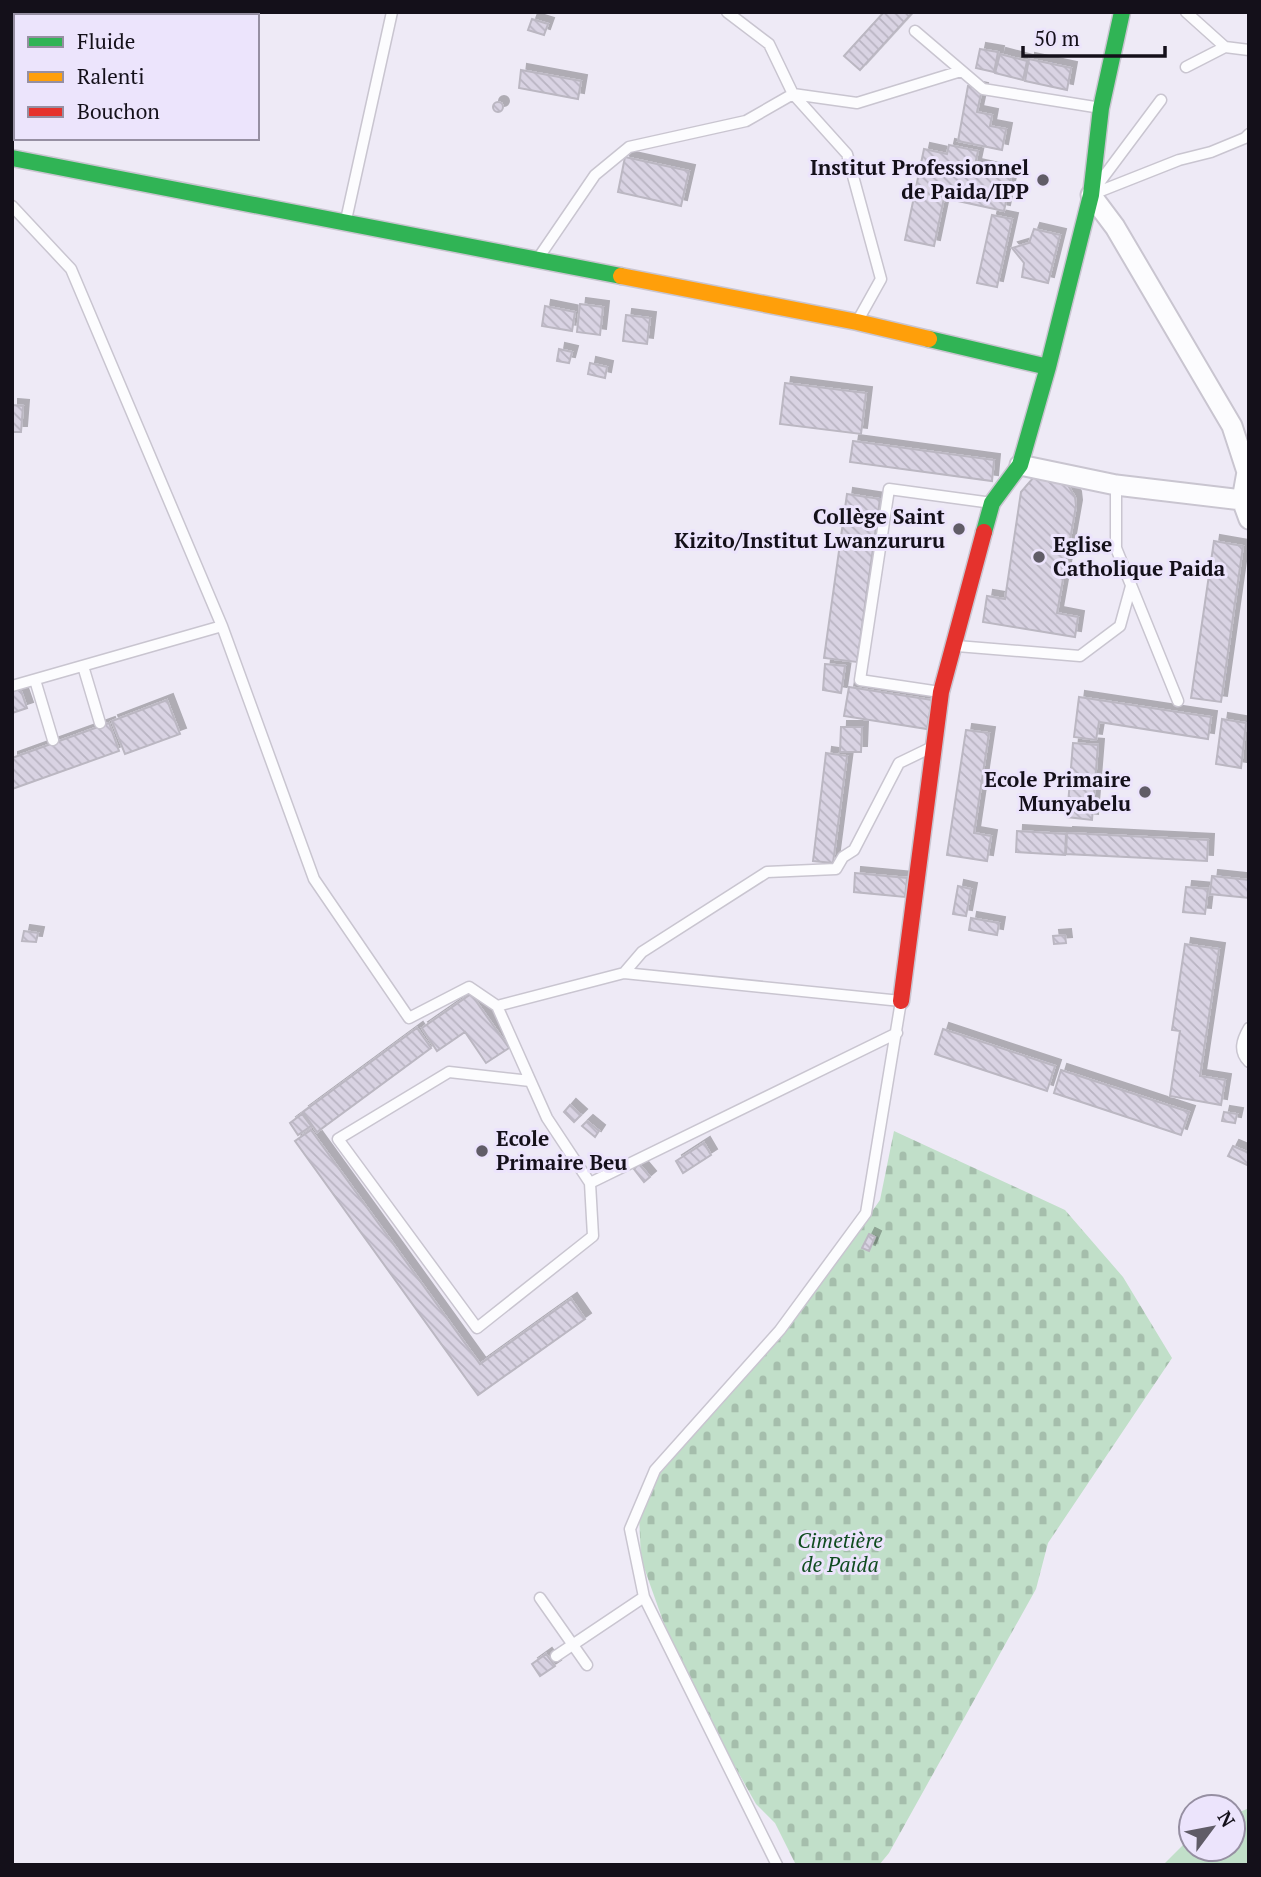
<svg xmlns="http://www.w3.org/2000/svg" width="1261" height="1877" font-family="'PT Serif',serif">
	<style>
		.green { fill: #c1dfc9 }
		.cemetery { fill: url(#cemetery-stones) }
		.building { fill: url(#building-back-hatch); stroke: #bbb7c2; stroke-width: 2; filter: url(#shadow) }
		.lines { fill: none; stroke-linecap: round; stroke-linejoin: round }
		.lane-casing { stroke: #c9c5d0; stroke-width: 13 }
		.street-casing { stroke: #c9c5d0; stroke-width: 23 }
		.fast-casing { stroke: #c9c5d0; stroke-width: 19 }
		.slow-casing { stroke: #c9c5d0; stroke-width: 19 }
		.jam-casing { stroke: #c9c5d0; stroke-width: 19 }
		.lane { stroke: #fcfcfe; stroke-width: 10 }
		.street { stroke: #fcfcfe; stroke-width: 19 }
		.fast { stroke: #30b455; stroke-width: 16 }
		.slow { stroke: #ff9f0a; stroke-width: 16 }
		.jam { stroke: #e5322d; stroke-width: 16 }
		.poi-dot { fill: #605c67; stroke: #ece4fc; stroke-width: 2.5 }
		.labels { text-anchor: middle; stroke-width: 6; stroke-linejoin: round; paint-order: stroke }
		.poi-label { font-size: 21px; font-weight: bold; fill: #14101a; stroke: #ece4fc; text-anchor: end }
		.park-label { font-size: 21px; font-style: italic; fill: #104c20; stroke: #ece4fc }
	</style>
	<defs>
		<pattern id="cemetery-stones" width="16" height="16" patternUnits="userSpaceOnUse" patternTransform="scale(1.75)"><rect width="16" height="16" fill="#c1dfc9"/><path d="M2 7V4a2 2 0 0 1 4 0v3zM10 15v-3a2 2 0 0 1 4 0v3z" fill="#a5beac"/></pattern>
		<pattern id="building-back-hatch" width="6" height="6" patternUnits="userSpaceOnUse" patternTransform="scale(1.75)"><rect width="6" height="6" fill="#d9d3e3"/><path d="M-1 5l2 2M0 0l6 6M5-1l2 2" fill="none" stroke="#b9b4c2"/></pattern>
		<filter id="shadow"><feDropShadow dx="6" dy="-6" stdDeviation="0" flood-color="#0004"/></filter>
	</defs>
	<rect width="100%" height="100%" fill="#eeeaf6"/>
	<!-- green -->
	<path class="green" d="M1249 1808V1865H1163L1191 1837V1849H1233V1815Z"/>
	<!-- cemetery -->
	<path class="cemetery" d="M894 1131 1065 1210 1123 1277 1172 1358 1048 1543 1036 1589 889 1853 879 1865H796L775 1823 756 1804 715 1731 663 1621 641 1559 639 1515 658 1476 827 1276 880 1200Z"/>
	<!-- building -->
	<path class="building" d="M884 12H913L860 70 844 56Z
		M532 19 548 24 544 35 528 30Z
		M980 49 998 52 994 72 976 68Z
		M1000 54 1027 61 1023 80 995 73Z
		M1029 59 1071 68 1067 90 1025 81Z
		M521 70 581 81 578 99 519 88Z
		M968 86 982 89 977 112 992 115 990 126 1006 129 1002 150 958 141Z
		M493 107a5 5 0 1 1 10 0a5 5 0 1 1-10 0Z
		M949 145 978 151 975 165 1012 173 1004 211 944 198 934 246 905 240 924 149 947 154Z
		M625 157 689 171 681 206 618 192Z
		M992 215 1012 219 997 287 977 283Z
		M1034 229 1060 235 1048 283 1022 277 1024 263 1012 248 1029 243Z
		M580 304 603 307 600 335 577 332Z
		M545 306 575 312 572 331 542 326Z
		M626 315 650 318 647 344 623 341Z
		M559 349 572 352 569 363 557 361Z
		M590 363 607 367 605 378 588 374Z
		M785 383 866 393 861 434 780 424Z
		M12 405 23 406 21 432H12Z
		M853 441 994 460 992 481 850 462Z
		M1041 475 1066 482 1075 497 1076 506 1057 613 1078 617 1075 637 983 622 987 596 1005 599 1021 492 1033 478Z
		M847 494 880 499 857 662 824 658Z
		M1214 541 1243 546 1221 702 1191 698Z
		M825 664 845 666 841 693 823 690Z
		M849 687 932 700 927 729 844 716Z
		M20 688 27 708 12 713V691Z
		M1079 697 1211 717 1208 739 1099 722 1096 740 1074 737Z
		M167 700 180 734 125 754 112 721Z
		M1222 719 1246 723 1241 768 1216 764Z
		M109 723 119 751 12 789V758Z
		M841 727H862L861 752H840Z
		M966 730 989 733 974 833 991 836 987 861 947 855Z
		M1073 743 1098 745 1092 820 1067 817Z
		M826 753 847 756 833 863 813 861Z
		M1017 831 1066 834 1065 855 1016 852Z
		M1067 833 1208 840 1207 861 1066 854Z
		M855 873 907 878 905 897 854 892Z
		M1212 876 1249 880V898L1210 894Z
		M958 886 971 889 966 916 953 914Z
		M1186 887 1208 889 1205 914 1183 912Z
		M971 918 999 923 997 935 969 930Z
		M24 931 38 933 36 942 22 941Z
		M1065 935 1066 943 1054 944 1053 936Z
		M1185 944 1219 949 1200 1076 1225 1080 1221 1105 1170 1096 1180 1031 1172 1030Z
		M471 994 509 1048 486 1063 465 1032 437 1051 422 1028Z
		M417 1028 431 1048 317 1132 303 1112Z
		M943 1029 1055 1066 1047 1091 935 1054Z
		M1061 1070 1189 1112 1181 1135 1054 1093Z
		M570 1105 581 1115 574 1122 564 1112Z
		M1224 1112 1237 1114 1235 1123 1222 1121Z
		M302 1114 311 1126 298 1135 290 1123Z
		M587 1121 599 1131 595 1137 582 1126Z
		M311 1130 480 1364 571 1299 585 1319 478 1395 295 1141Z
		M704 1143 711 1155 683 1173 676 1161Z
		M1233 1146 1249 1153V1166L1228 1156Z
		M639 1164 650 1177 644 1182 634 1169Z
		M869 1234 875 1237 869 1251 862 1248Z
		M546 1654 555 1666 540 1676 532 1664Z"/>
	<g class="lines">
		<!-- lane casing -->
		<g class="lane-casing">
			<path id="lane" d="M727 12 769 44 793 94 847 154 881 279 857 322
				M1186 12 1225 47
				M915 31 983 89 1101 108
				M1186 67 1225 47 1249 50
				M1099 183 1161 100
				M1093 194 1179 160 1211 152 1245 138 1249 134
				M12 206 71 269 222 626 314 879 409 1018 469 987 497 1006 624 973 901 1001 866 1213 780 1330 655 1470 630 1529 644 1597 777 1865
				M346 220 392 12
				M539 257 595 175 629 147 746 121 793 94 857 103 961 71
				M1116 485V548L1178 701
				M957 646 1080 656 1120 626 1131 586
				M83 666 100 723
				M35 680 53 740
				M12 686 222 626
				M940 692 860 680 889 489 992 503
				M624 973 642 952 767 872 836 869 843 857 854 850 899 763 928 749
				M497 1006 547 1118 590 1183 593 1236 477 1328 338 1139 449 1072 530 1081
				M1249 1028C1242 1040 1238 1051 1249 1062
				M590 1183 897 1033
				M540 1598 587 1665
				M556 1656 644 1597"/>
		</g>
		<!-- street casing -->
		<g class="street-casing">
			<path id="street" d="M1091 195 1115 227 1232 426 1247 472 1242 500 1249 519
				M1020 465 1116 485 1242 500"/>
		</g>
		<!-- fast casing -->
		<g class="fast-casing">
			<path id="fast" d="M12 158 621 276
				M929 339 1048 367
				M984 532 992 503 1020 465 1048 367 1091 195 1101 108 1122 12"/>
		</g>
		<!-- slow casing -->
		<g class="slow-casing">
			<path id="slow" d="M621 276 857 322 929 339"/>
		</g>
		<!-- jam casing -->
		<g class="jam-casing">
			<path id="jam" d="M901 1001 941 692 984 532"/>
		</g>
		<!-- lane -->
		<use href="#lane" class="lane"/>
		<!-- street -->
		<use href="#street" class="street"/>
		<!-- fast -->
		<use href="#fast" class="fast"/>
		<!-- slow -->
		<use href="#slow" class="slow"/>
		<!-- jam -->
		<use href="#jam" class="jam"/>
	</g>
	<!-- markers -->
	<g class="poi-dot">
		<circle cx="1043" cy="180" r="7"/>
		<circle cx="959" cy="529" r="7"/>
		<circle cx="1039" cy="557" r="7"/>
		<circle cx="1145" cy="792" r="7"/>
		<circle cx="482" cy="1151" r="7"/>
	</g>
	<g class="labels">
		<!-- poi labels -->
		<g class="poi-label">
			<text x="1029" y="175">Institut Professionnel<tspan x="1029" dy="24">de Paida/IPP</tspan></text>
			<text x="945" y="524">Collège Saint<tspan x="945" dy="24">Kizito/Institut Lwanzururu</tspan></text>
			<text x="1053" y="552" text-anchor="start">Eglise<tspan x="1053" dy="24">Catholique Paida</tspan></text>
			<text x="1131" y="787">Ecole Primaire<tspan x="1131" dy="24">Munyabelu</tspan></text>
			<text x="496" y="1146" text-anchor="start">Ecole<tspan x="496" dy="24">Primaire Beu</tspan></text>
		</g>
		<!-- park labels -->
		<g class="park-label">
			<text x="840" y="1548">Cimetière<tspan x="840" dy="24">de Paida</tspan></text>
		</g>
	</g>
	<!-- border -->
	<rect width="1261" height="1877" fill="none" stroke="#14101a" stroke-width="28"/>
	<!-- legend -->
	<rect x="14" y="14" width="245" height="126" fill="#ece4fc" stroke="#968fa2" stroke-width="2"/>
	<rect x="28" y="37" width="35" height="10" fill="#30b455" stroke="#968fa2" stroke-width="2"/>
	<text x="77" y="49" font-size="21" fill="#14101a">Fluide</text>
	<rect x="28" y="72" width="35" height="10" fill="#ff9f0a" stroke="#968fa2" stroke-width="2"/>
	<text x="77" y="84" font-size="21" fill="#14101a">Ralenti</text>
	<rect x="28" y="107" width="35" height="10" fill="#e5322d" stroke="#968fa2" stroke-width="2"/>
	<text x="77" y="119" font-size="21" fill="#14101a">Bouchon</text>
	<!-- north arrow -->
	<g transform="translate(1212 1828) rotate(58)"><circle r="33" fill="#ece4fc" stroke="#968fa2" stroke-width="2"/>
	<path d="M0-5L12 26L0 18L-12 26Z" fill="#605c67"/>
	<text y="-10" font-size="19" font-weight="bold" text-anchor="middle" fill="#14101a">N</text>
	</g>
	<!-- scale -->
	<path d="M1023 46v10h142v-10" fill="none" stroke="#14101a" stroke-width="3.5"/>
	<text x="1034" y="46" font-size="21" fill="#14101a" stroke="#ece4fc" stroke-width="5" paint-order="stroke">50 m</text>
</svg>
